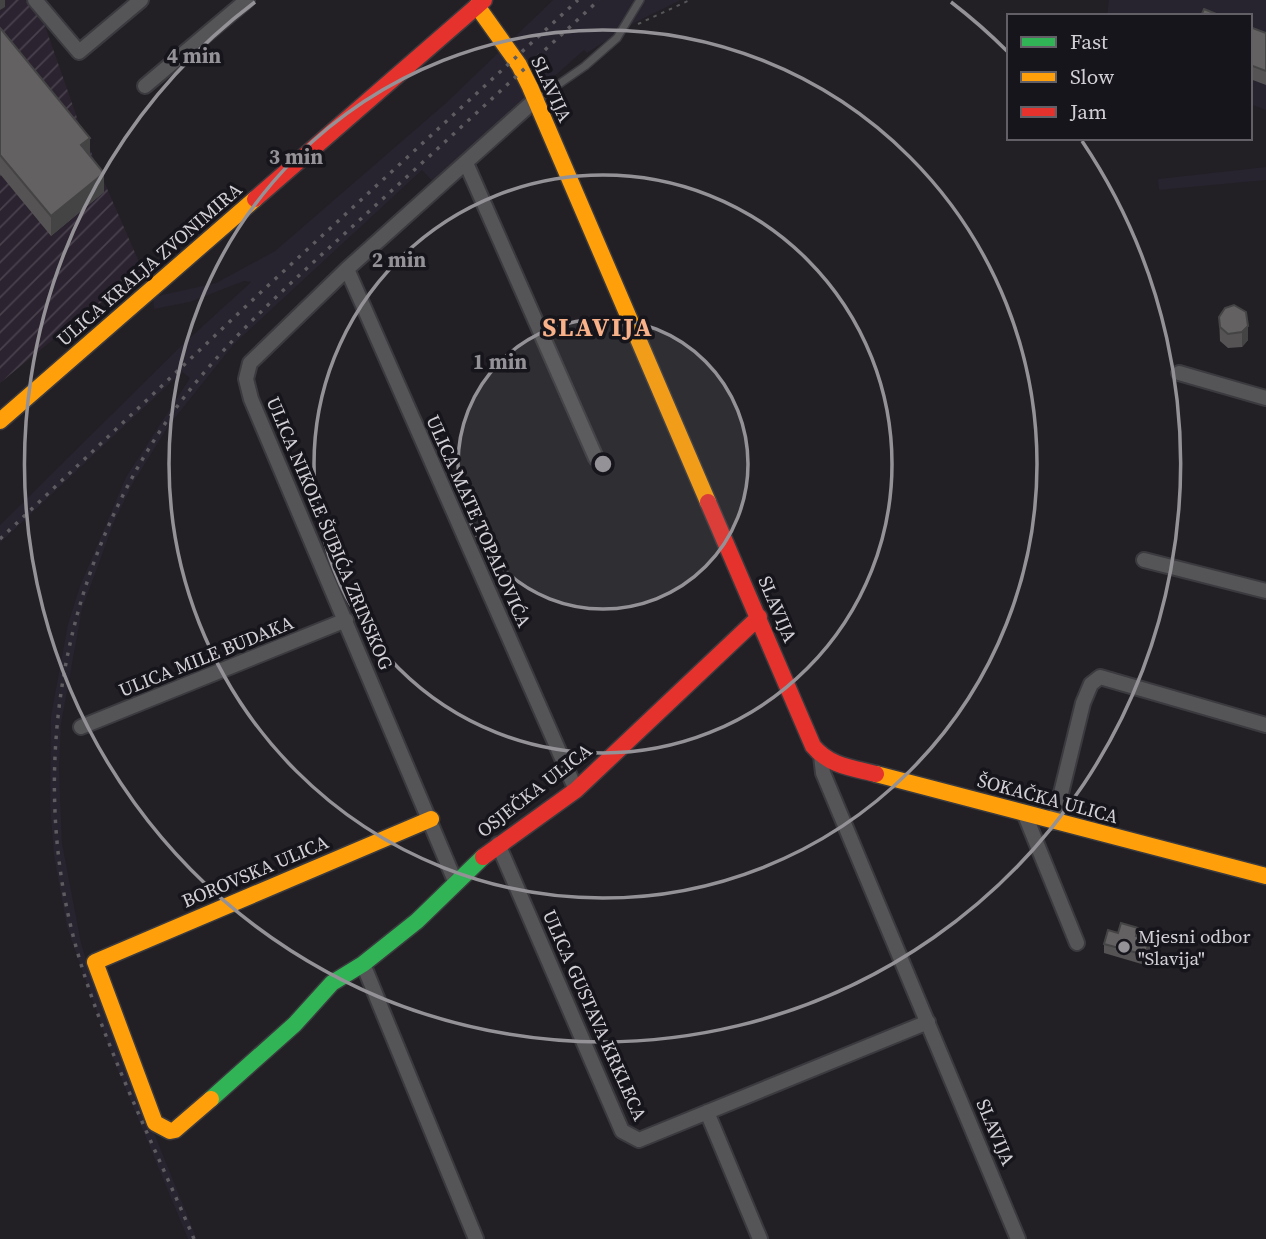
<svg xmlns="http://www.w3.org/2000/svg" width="1266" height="1239" font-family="'Source Serif 4',serif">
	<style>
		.industrial { fill: url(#industrial-furrows) }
		.built { fill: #27232f }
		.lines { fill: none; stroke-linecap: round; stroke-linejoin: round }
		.lane-casing { stroke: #3b3a3e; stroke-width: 10 }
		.street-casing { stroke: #3b3a3e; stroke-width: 18 }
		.fast-casing { stroke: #3b3a3e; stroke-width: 19 }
		.slow-casing { stroke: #3b3a3e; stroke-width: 19 }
		.jam-casing { stroke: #3b3a3e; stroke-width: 19 }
		.path { stroke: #575659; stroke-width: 2; stroke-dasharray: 3.5 5; stroke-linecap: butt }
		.lane { stroke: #555457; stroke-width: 7 }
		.street { stroke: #555457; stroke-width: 14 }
		.fast { stroke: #30b455; stroke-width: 16 }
		.slow { stroke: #ff9f0a; stroke-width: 16 }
		.jam { stroke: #e5322d; stroke-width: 16 }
		.rail { stroke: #5e5c60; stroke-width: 3.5; stroke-dasharray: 3.5 7; stroke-linecap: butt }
		.wall { fill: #555354 }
		.shaded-wall { fill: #454445 }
		.building { fill: #636162; stroke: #454445; stroke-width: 2 }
		.ring { fill: none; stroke: #949297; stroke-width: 3.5 }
		.poi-dot { fill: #949297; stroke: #17151c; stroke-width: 2.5 }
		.labels { text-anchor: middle; stroke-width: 7; stroke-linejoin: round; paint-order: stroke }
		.street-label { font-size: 19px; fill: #d2d0d5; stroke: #17151c }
		.poi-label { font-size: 19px; fill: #d2d0d5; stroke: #17151c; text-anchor: start }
		.district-label { font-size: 26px; font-weight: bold; letter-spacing: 2px; fill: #f8b188; stroke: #17151c }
		.centre { fill: #949297; stroke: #17151c; stroke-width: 3.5 }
		.ring-label { font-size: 21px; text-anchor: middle; font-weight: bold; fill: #949297; stroke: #17151c; stroke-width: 7; stroke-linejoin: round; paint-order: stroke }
	</style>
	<defs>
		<pattern id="industrial-furrows" width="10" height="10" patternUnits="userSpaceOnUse" patternTransform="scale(1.75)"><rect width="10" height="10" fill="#2b2330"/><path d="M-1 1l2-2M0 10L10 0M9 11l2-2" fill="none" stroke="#49424d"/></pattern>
	</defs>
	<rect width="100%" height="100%" fill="#222025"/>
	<!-- industrial -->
	<path class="industrial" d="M0 0H25L45 26 81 129 146 278 91 308 0 383Z"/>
	<!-- built -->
	<path class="built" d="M553 0H681L636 22 587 53 584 50 434 183 422 170 234 344 169 425 133 483 114 522 82 609 61 724 59 769 62 843 81 943 94 985 197 1239H188L113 1058 67 927 54 856 50 804 51 716 68 624 80 586 126 477 190 378 182 372 0 543V525L181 346 251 282 244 281 190 302 154 309 153 297 216 283 275 251 446 103Z
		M1109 0H1266V110L1250 104V16H1107Z
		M1266 167V180L1159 190 1158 179Z"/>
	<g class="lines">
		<!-- lane casing -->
		<g class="lane-casing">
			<path id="lane" d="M539 98 585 66 617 38 640 0"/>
		</g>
		<!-- street casing -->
		<g class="street-casing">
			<path id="street" d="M35 0 79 52 141 0
				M145 86 247 0
				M466 163 596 458
				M347 269 576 790
				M1179 373 1266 398
				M1144 560 1266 591
				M81 727 346 620
				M821 756 823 773 1018 1239
				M1025 815 1077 943
				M1054 822 1083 703 1091 684 1100 677 1266 725
				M498 844 622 1131 639 1140 928 1022
				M455 881 251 399 246 379 250 363 347 269 535 100
				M363 964 476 1239
				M707 1112 760 1239"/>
		</g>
		<!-- fast casing -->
		<g class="fast-casing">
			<path id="fast" d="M211 1099 295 1024 332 983 363 964 417 921 483 857"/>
		</g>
		<!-- slow casing -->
		<g class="slow-casing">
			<path id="slow" d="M477 6 519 65 530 87 708 502
				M0 421 255 199
				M876 774 1266 876
				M211 1099 175 1130 170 1131 155 1123 95 962 431 819"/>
		</g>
		<!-- jam casing -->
		<g class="jam-casing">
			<path id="jam" d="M255 199 484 0
				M708 502 813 746C829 766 853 768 876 774
				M483 857 576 790 759 617"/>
		</g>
		<!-- path -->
		<path class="path" d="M638 24 690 0"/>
		<!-- lane -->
		<use href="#lane" class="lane"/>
		<!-- street -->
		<use href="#street" class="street"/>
		<!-- fast -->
		<use href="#fast" class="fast"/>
		<!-- slow -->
		<use href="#slow" class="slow"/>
		<!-- jam -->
		<use href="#jam" class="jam"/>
		<!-- rail -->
		<path class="rail" d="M0 539 260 293 578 0
			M194 1239C152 1140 94 1027 70 923 29 745 70 551 179 404 232 333 300 275 365 215 443 144 521 72 599 0"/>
	</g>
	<!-- wall -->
	<path class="wall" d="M1250 27 1266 33V85L1250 79Z
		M0 28 90 156 104 192 51 236 0 174Z
		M1225 308 1248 340 1242 347 1228 348 1220 341 1219 317Z
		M1118 933 1138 936 1150 949 1145 965 1104 953V944Z"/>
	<!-- shaded-wall -->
	<path class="shaded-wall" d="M0 0H5V7L0 10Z
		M90 138V157L81 145Z
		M104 173V192L51 236V216Z
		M1248 326V340L1242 347V332Z
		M1150 939V949L1145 965V955Z"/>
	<!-- building -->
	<path class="building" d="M1204 9 1221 16H1201Z
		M1250 27 1266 33V71L1250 65Z
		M0 28 90 138 81 145 104 173 51 216 0 155Z
		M1234 305 1246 312 1248 326 1242 332 1228 334 1220 327 1219 317 1225 308Z
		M1121 923 1138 928 1136 936 1150 939 1145 955 1104 944 1108 930 1118 933Z"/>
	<!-- distance rings -->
	<circle cx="603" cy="464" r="145" fill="#949297" fill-opacity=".12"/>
	<g class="ring">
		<circle cx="603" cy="464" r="145"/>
		<circle cx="603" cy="464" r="289"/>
		<circle cx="603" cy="464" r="434"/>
		<path d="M951 2A578 578 0 0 1 1008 52M1082 141A578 578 0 1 1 255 2"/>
	</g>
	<!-- markers -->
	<circle class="poi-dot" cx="1124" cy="947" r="7"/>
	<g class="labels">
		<!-- street labels -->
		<g class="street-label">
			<text transform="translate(552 89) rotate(65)" y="7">SLAVIJA</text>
			<text transform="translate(149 264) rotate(-41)" y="7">ULICA KRALJA ZVONIMIRA</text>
			<text transform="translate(479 521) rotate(66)" y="7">ULICA MATE TOPALOVIĆA</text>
			<text transform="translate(330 533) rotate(67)" y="7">ULICA NIKOLE ŠUBIĆA ZRINSKOG</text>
			<text transform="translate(778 609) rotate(67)" y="7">SLAVIJA</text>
			<text transform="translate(206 656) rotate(-22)" y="7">ULICA MILE BUDAKA</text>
			<text transform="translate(534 790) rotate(-38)" y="7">OSJEČKA ULICA</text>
			<text transform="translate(1048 798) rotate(15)" y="7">ŠOKAČKA ULICA</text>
			<text transform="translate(255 871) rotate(-23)" y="7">BOROVSKA ULICA</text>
			<text transform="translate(595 1015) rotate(66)" y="7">ULICA GUSTAVA KRKLECA</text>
			<text transform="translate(996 1132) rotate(67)" y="7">SLAVIJA</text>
		</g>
		<!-- poi labels -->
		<g class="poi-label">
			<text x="1138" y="943">Mjesni odbor<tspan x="1138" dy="22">"Slavija"</tspan></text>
		</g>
		<!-- district labels -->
		<g class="district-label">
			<text x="598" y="336">SLAVIJA</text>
		</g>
	</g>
	<circle cx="603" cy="464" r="10" class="centre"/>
	<g class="ring-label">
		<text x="194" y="63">4 min</text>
		<text x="296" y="164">3 min</text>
		<text x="399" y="267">2 min</text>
		<text x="500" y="369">1 min</text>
	</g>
	<!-- legend -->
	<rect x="1007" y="14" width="245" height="126" fill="#17151c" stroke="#626066" stroke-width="2"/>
	<rect x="1021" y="37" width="35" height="10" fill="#30b455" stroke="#626066" stroke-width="2"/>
	<text x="1070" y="49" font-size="21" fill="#d2d0d5">Fast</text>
	<rect x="1021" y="72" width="35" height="10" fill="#ff9f0a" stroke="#626066" stroke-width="2"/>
	<text x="1070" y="84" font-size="21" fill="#d2d0d5">Slow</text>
	<rect x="1021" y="107" width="35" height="10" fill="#e5322d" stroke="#626066" stroke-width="2"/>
	<text x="1070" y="119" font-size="21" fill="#d2d0d5">Jam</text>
</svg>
